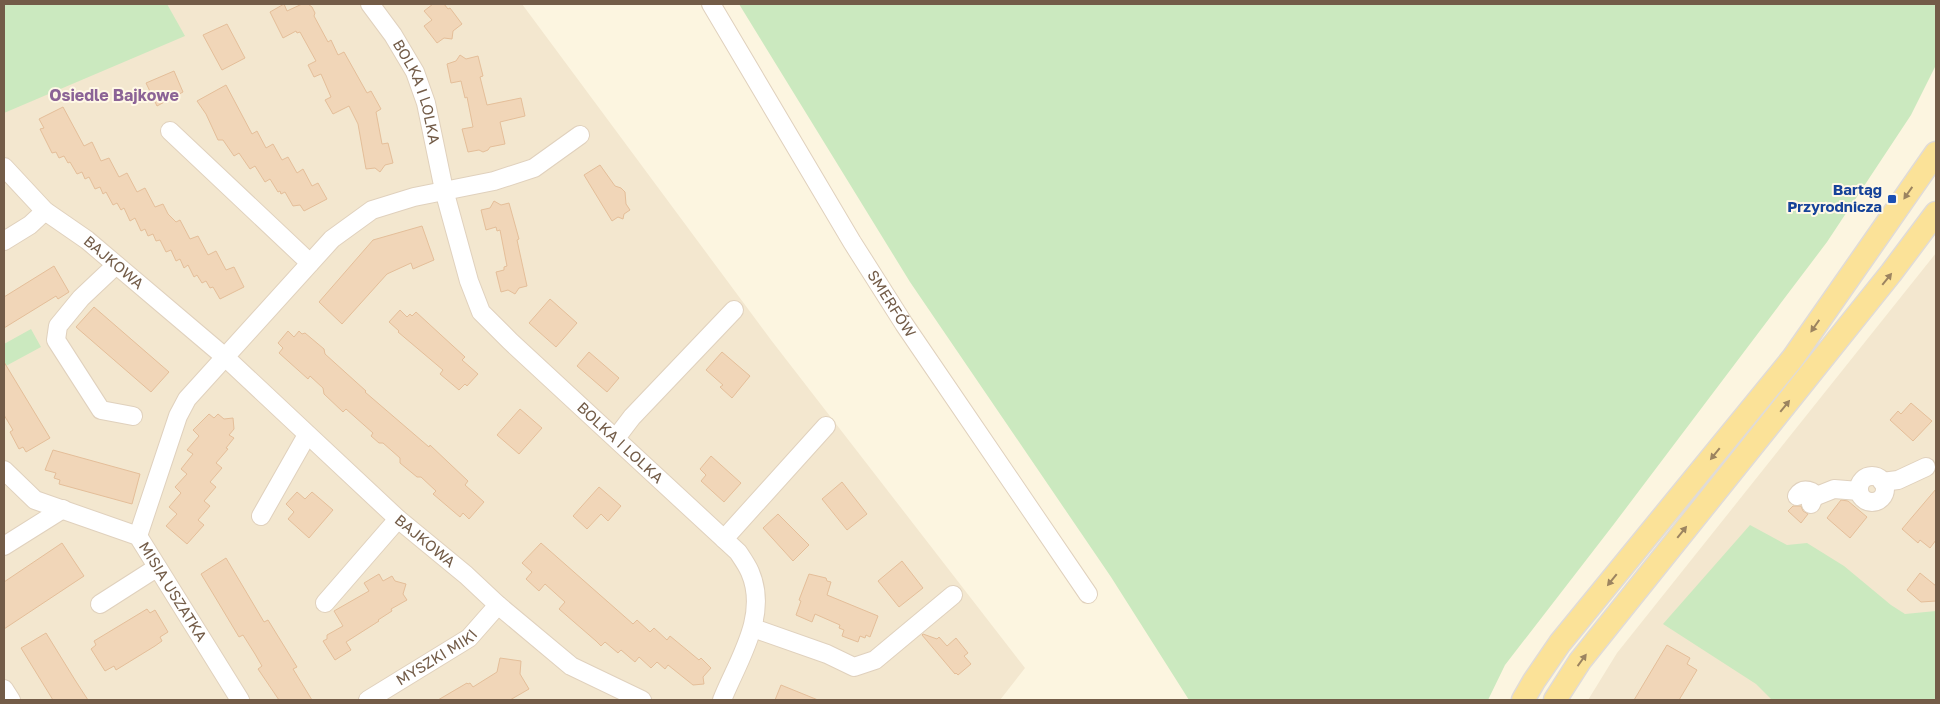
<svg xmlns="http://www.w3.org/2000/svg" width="1940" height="704" font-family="'Golos Text',sans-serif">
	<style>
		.residential { fill: #f3e7cf }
		.green { fill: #cbe9bf }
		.building { fill: #f1d6b8; stroke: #e4be99 }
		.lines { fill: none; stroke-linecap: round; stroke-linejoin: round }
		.minor-casing { stroke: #e0d1bd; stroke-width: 20 }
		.major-casing { stroke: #e0dbd7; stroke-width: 25 }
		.minor { stroke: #fff; stroke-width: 18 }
		.major { stroke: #fbe298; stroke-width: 22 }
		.oneway { fill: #9c8460 }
		.transit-dot { fill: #1a4fb4; stroke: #fff8e6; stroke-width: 2 }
		.labels { text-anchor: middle; stroke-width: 4; stroke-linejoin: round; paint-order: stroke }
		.street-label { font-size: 15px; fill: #735c48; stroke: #fff8e6 }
		.transit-label { font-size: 15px; font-weight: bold; fill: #164399; stroke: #fff8e6; text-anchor: end }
		.neighbourhood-label { font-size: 16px; font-weight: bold; fill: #8b6396; stroke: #fff8e6 }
	</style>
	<rect width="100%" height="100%" fill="#fcf5e0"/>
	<!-- residential -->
	<path class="residential" d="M4 4H522L771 340 1025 668 1000 700H4Z
		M1936 253V700H1588L1617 653Z"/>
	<!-- green -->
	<path class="green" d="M4 4H167L185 36 4 113Z
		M739 4H1936V65L1911 115 1827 242 1614 524 1505 665 1488 700H1189L1111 577 910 282Z
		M31 329 41 347 4 367V344Z
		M1750 525 1787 545 1807 543 1844 566 1891 605 1905 614 1936 611V700H1772L1756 684 1663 624Z"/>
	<!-- building -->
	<path class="building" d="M284 4 287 11 302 4H308L312 7 315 13 314 16 328 42 331 40 338 55 344 52 367 93 371 91 381 109 376 112 382 144 388 143 393 163 385 165 380 172 375 168 366 169 358 124 349 106 333 114 325 100 331 97 321 74 314 77 308 65 316 61 300 32 297 33 296 31 283 38 270 12Z
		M433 4H444L448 9 450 8 462 24 453 31 452 39 444 38 437 43 424 26 432 20 424 11Z
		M227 24 245 58 222 70 203 35Z
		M460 55 466 59 478 56 483 76 480 77 487 105 521 98 525 116 500 122 505 144 490 147 488 150 483 152 479 150 468 152 462 129 473 127 467 97 465 98 461 81 451 83 447 64 456 61Z
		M174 71 183 92 157 106 146 83Z
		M226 85 252 134 257 131 266 148 273 144 282 160 288 157 297 173 303 169 312 186 318 183 327 199 304 211 300 205 293 206 285 192 281 194 280 191 278 192 270 179 265 182 255 166 250 169 239 153 234 156 223 140H218L206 114 197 101Z
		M63 107 84 146 92 142 101 161 109 158 119 177 127 173 137 192 145 188 155 207 163 204 168 214 176 222 180 220 190 239 198 236 208 255 216 251 226 270 234 267 244 287 220 299 213 287 210 288 206 281 202 283 197 275 194 277 188 265 184 268 180 259 176 261 171 250 166 252 160 240 156 241 153 234 148 236 145 229 141 231 135 218 130 221 124 208 121 210 117 203 113 205 106 192 103 194 100 187 95 189 89 177 85 179 82 172 77 174 70 162 68 163 64 156 59 158 56 152 52 153 40 129 44 128 39 119Z
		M600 165 615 186 621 188 625 192 626 204 630 210 624 214 623 219 618 217 612 221 584 175Z
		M494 201 501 205 509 203 519 239 517 240 527 286 519 288 515 294 508 290 501 292 496 272 504 270V267L507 266 500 230 497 231 496 227 486 230 481 210 490 208Z
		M422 226 434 260 413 269 411 263 387 274 342 324 319 302 373 240Z
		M54 266 69 292 58 299 56 296 4 328V297Z
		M550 299 577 323 556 347 529 323Z
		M94 307 169 372 151 392 76 327Z
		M400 310 407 317 410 314 412 316 416 312 465 357 462 360 478 374 467 386 465 384 459 390 440 374 443 370 398 332 399 331 389 322Z
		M288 331 294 337 299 331 302 334 305 333 324 349 325 354 366 391 365 392 429 447 430 445 468 481 465 485 484 502 469 519 463 513 460 517 433 494 436 491 421 477H417L400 463V458L383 443H379L371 436 373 433 346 409 343 412 324 394 323 388 310 376 308 379 279 353 283 348 278 343Z
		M589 352 619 378 607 392 577 366Z
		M722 352 750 376 732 398 720 387 723 385 706 370Z
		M4 362 50 438 26 452 23 447 19 449 10 432 13 430 4 415Z
		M1911 403 1932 421 1913 441 1890 420 1898 411 1901 414Z
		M520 409 542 428 519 454 497 435Z
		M209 414 214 418 218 414 224 419 233 418 234 429 229 435 234 438 226 448 228 449 216 463 222 468 210 482 216 487 204 501 210 506 198 520 204 525 187 544 166 526 177 514 169 507 181 493 175 487 187 474 181 469 193 454 187 450 199 436 193 430Z
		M53 450 140 474 132 504 59 484 60 480 54 478 56 473 45 470Z
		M711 456 741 483 724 502 701 481 706 475 700 469Z
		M842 482 867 514 847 530 822 499Z
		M599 487 621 506 608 521 601 514 587 529 573 516Z
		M1936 489V540L1930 548 1920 540 1918 543 1902 529Z
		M297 492 305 499 312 492 333 510 309 538 288 519 294 512 286 504Z
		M1841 500 1848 501 1867 517 1850 538 1827 518Z
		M1793 506H1801L1803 511 1808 514 1801 523 1788 511Z
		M778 514 809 545 793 561 763 528Z
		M62 543 84 576 4 629V582Z
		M541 543 633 624 637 620 650 632 654 628 667 640 670 636 699 660 701 658 711 668 703 677 704 684 693 685 668 665 665 669 657 662 651 668 639 657 635 662 621 650 618 653 605 642 601 646 596 641 559 609 565 602 545 584 539 591 526 579 532 572 522 563Z
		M226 558 264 622 268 620 297 667 293 669 312 700H279L258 669 262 666 255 654 243 635 239 637 215 597 201 574Z
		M902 561 923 588 899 607 878 581Z
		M1920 573 1936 586V601L1921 602 1907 590Z
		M379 574 383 581 392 576 395 581 406 584 403 594 407 600 391 609 392 611 378 620 379 621 346 642 351 650 335 660 323 641 327 639V635L343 626 334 611 369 591 364 583Z
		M809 574 826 578 827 581 831 582 827 595 878 616 870 637 866 635 865 638 860 636 858 642 842 636 844 630 839 628 840 625 815 614 812 622 796 615 801 601 799 600Z
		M147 609 150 613 155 610 168 632 160 637 162 641 155 646 116 670 114 666 105 671 91 649 96 645 94 641Z
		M46 633 75 680 88 700H53L21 648Z
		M923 634 937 639 939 637 947 646 956 638 968 653 964 656 971 664 958 675 956 673 955 674 922 635Z
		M1667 645 1690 658 1687 664 1697 670 1679 700H1634Z
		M500 658 521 661 520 674 529 689 510 700H438L467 683 468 684 470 683 473 687 497 672Z
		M781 685 818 700H775Z"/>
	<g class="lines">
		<!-- minor casing -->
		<g class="minor-casing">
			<g id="minor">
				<path id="s1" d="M370 4 393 35 415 72 426 103 444 190 469 281 481 312 510 341 738 552C742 558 747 565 750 572 769 616 738 660 722 700"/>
				<path id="s2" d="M711 4 852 242 904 324 1088 594"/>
				<path d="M170 131 310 263"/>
				<path id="s3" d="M4 167 45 211 87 240 225 357 398 519 466 575 498 605 571 666 642 700"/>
				<path d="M4 241 30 225 45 211"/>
				<path d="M116 265 81 298 58 326 56 340 101 410 133 416"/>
				<path d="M616 438 632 417 734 310"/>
				<path id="s4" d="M4 470 35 500 138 536 240 700"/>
				<circle cx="1872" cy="489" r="13"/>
				<path d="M1882 482 1898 480 1926 467"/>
				<path d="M1797 496C1801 490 1805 489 1812 492L1814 497 1811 504"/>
				<path d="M1814 497 1834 489 1859 491"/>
				<path d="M261 516 307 435"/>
				<path d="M138 536 178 416 187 399 332 239 372 210 414 197 494 181 534 168 580 135"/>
				<path d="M724 539 826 426"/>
				<path d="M4 546 63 509"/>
				<path d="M325 603 398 519"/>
				<path d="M100 604 150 572 158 569"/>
				<path d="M753 628 827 654 854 667 875 660 953 595"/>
				<path d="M4 689 11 700"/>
				<path id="s5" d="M368 700 469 638 498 605"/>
			</g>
		</g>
		<!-- major casing -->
		<g class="major-casing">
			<path id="major" d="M1523 700 1534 681 1560 643 1793 358 1936 153
				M1555 700 1580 661 1612 621 1891 273 1936 213"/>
		</g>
		<!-- minor -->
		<use href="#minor" class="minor"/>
		<!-- major -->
		<use href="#major" class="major"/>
	</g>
	<!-- one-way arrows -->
	<defs><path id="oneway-solid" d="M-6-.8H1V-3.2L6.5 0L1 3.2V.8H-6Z" transform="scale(1.25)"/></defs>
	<g class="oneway">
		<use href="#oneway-solid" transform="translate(1908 193) rotate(125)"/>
		<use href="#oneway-solid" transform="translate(1887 279) rotate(-51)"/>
		<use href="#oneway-solid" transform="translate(1815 326) rotate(125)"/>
		<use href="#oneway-solid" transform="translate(1785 406) rotate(-51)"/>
		<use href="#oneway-solid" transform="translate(1715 454) rotate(129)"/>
		<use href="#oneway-solid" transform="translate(1682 532) rotate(-51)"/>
		<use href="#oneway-solid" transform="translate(1612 580) rotate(129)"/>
		<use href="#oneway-solid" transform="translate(1582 660) rotate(-54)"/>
	</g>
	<!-- markers -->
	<rect class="transit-dot" x="1887" y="194" width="10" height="10" rx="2.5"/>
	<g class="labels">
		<!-- street labels -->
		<g class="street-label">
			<text dy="5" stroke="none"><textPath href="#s1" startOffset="101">BOLKA I LOLKA</textPath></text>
			<text dy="5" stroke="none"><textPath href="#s3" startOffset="146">BAJKOWA</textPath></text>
			<text dy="5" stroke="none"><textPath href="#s2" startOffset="350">SMERFÓW</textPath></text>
			<text dy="5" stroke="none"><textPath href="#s1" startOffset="522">BOLKA I LOLKA</textPath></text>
			<text dy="5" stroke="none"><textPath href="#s3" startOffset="564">BAJKOWA</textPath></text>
			<text dy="5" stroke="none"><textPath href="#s4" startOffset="218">MISIA USZATKA</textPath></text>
			<text dy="5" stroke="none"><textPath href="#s5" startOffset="81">MYSZKI MIKI</textPath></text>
		</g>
		<!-- transit labels -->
		<g class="transit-label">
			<text x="1882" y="195">Bartąg<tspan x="1882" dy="17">Przyrodnicza</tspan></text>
		</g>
		<!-- neighbourhood labels -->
		<g class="neighbourhood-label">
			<text x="114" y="101">Osiedle Bajkowe</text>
		</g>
	</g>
	<!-- border -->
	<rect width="1940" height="704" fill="none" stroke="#735c48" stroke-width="10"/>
</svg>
